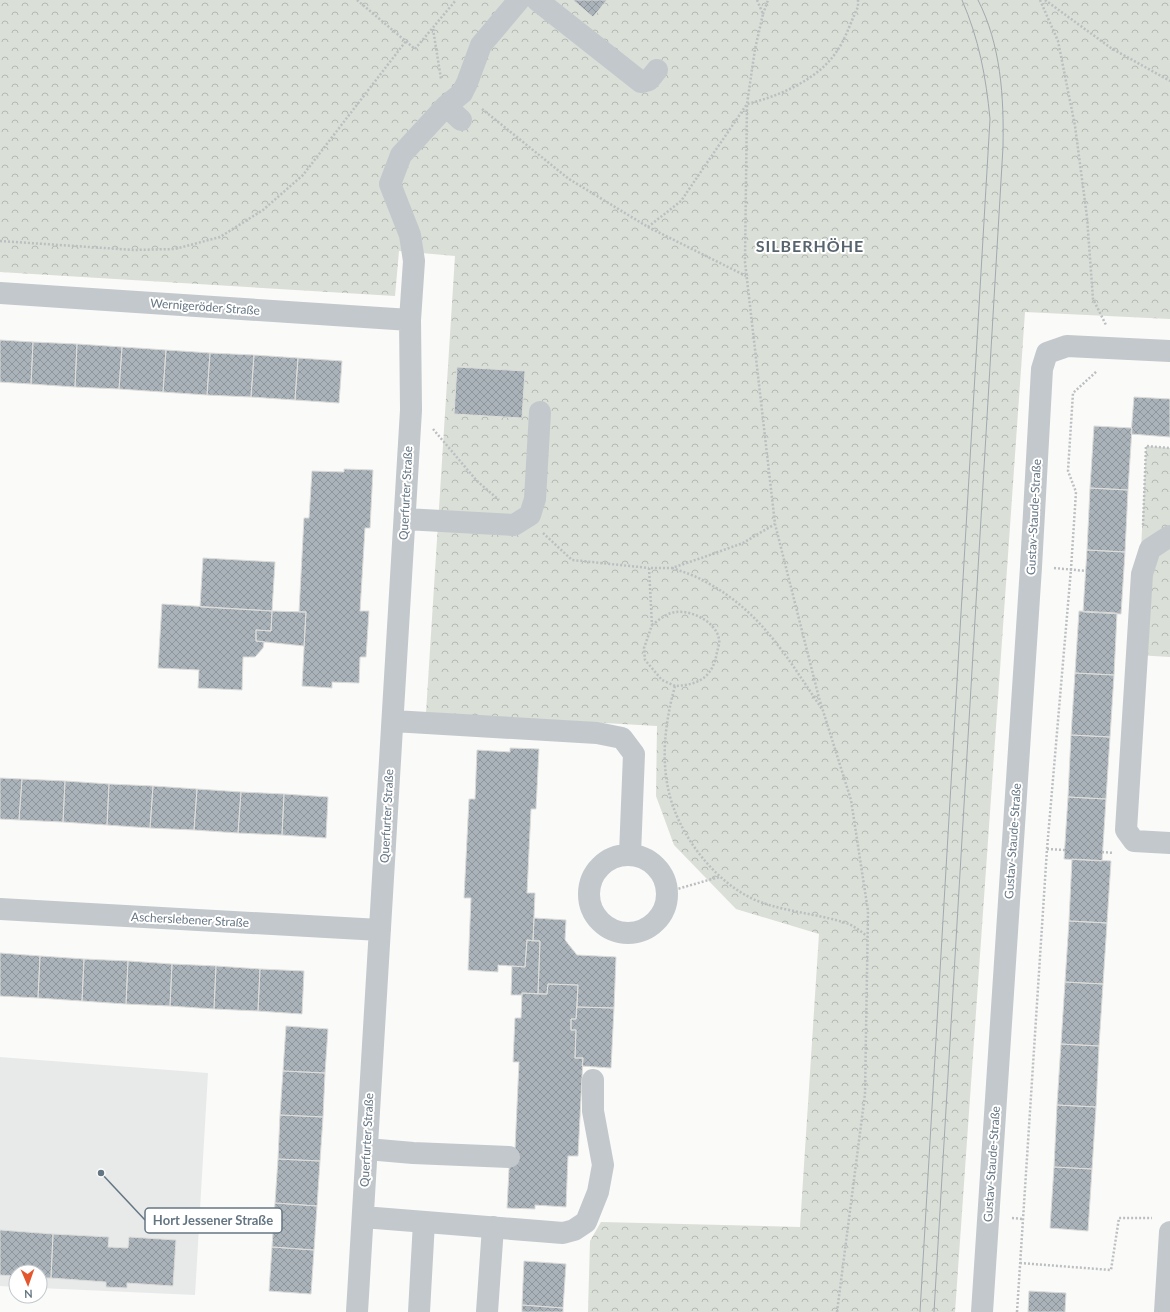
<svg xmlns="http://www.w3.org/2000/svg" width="1170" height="1312" font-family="Lato,sans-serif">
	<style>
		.built { fill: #e8e9e9 }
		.park { fill: url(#park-crowns) }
		.building { fill: url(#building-cross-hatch); stroke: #dcdcda }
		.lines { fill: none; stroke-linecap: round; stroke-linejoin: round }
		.path { stroke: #bbbfc2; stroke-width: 2.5; stroke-dasharray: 2 2; stroke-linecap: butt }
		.minor { stroke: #c3c8cc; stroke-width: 22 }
		.tram { stroke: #a2aab0; stroke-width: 1 }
		.labels { text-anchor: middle; stroke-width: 4; stroke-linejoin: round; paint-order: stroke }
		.street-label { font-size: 12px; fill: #657683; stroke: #fff }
		.district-label { font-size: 16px; font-weight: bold; letter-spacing: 1px; fill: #57646e; stroke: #fff }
		.leader { fill: none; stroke: #657683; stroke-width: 1.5 }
		.callout-dot { fill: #657683; stroke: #fff; stroke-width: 1.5 }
		.callout { fill: #fff; stroke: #657683; stroke-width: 1.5 }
		.callout-label { font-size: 13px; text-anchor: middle; font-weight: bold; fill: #657683 }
	</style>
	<defs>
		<pattern id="park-crowns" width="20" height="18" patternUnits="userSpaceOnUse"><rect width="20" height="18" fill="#dadfd7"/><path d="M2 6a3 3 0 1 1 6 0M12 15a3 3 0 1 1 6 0" fill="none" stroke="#b4b9b4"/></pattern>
		<pattern id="building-cross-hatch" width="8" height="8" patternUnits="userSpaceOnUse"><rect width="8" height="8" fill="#aab3b9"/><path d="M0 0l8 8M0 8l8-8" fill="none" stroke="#8e969c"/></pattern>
	</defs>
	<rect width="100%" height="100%" fill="#fafaf8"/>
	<!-- built -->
	<path class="built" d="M0 1057 208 1073 195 1295 40 1288V1272H16V1287L0 1286Z"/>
	<!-- park -->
	<path class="park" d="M0 0H1170V319L1025 312 955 1312H588L590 1241 601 1222 800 1227 819 934 736 909 674 845 656 796 657 726 426 713 455 256 399 251 395 296 0 272Z
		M1146 446 1170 448V657L1136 655Z"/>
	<!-- building -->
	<path class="building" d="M573 0H607L593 17Z
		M0 340 33 342 31 384 0 382Z
		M33 342 77 344 75 387 31 384Z
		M77 344 122 347 119 389 75 387Z
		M122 347 166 350 163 392 119 389Z
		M166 350 210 353 207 395 163 392Z
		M210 353 254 355 251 397 207 395Z
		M254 355 298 358 295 400 251 397Z
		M298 358 342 361 339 403 295 400Z
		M457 367 525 371 522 418 454 414Z
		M1134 397 1170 399V437L1131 434Z
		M1094 426 1132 428 1128 490 1090 488Z
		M344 469 373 470 370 528H365L360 611H369L366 657H360L359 683 332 682V688L302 686 306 612H299L304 518H309L312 471 344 472Z
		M1090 488 1128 490 1125 552 1087 550Z
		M1087 550 1125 552 1121 614 1083 612Z
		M203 558 275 562 272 611 200 607Z
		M162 604 272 611 271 631 256 630V641L264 642 263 648 255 657H243L242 690 198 688 199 670 158 668Z
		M272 611 306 612 304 646 256 641V630L271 631Z
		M1079 611 1117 613 1114 675 1075 673Z
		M1075 673 1114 675 1110 737 1071 735Z
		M1071 735 1110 737 1106 799 1068 797Z
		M510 748 539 749 536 809H531L527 893H535L533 941 527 940 525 967 498 965V972L468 970 471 898H464L469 799H475L477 750 510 752Z
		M0 778 22 779 19 820 0 819Z
		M22 779 65 781 63 822 19 820Z
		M65 781 109 784 107 825 63 822Z
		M109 784 153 786 150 828 107 825Z
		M153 786 197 789 194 830 150 828Z
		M197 789 241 792 238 833 194 830Z
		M241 792 284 794 282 835 238 833Z
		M284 794 328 797 326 838 282 835Z
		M1068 797 1106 799 1102 861 1064 859Z
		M1072 859 1111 861 1107 923 1069 921Z
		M534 918 566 920 565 940 577 955 616 957 614 1008 577 1007 578 985 548 984 547 994H538L540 941H533Z
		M1069 921 1107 923 1103 984 1065 982Z
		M527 940 540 941 538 994 522 993V995H511L512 966 525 967Z
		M0 953 40 956 38 998 0 996Z
		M40 956 84 959 82 1001 38 998Z
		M84 959 128 961 126 1004 82 1001Z
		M128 961 172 964 170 1006 126 1004Z
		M172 964 216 966 214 1009 170 1006Z
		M216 966 260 969 258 1011 214 1009Z
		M260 969 304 971 302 1014 258 1011Z
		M1065 982 1103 984 1099 1046 1061 1044Z
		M548 984 578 985 576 1019H571V1030H576L575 1058H583L578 1156H568L566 1207 535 1205V1209L507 1208 510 1150H515L519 1062H513L515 1018H521L522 993 547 994Z
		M577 1007 614 1008 611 1068 582 1066 583 1058H575L576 1030H571V1019H576Z
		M286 1026 328 1029 325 1073 283 1071Z
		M1061 1044 1099 1046 1096 1107 1057 1105Z
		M283 1071 325 1073 323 1117 280 1115Z
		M1057 1105 1096 1107 1092 1169 1054 1167Z
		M280 1115 323 1117 320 1161 278 1159Z
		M278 1159 320 1161 317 1206 275 1203Z
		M1054 1167 1092 1169 1088 1231 1050 1228Z
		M275 1203 317 1206 314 1250 272 1247Z
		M0 1230 53 1234 51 1278H40V1272H16V1276L0 1275Z
		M53 1234 109 1237 108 1247 128 1248 129 1237 176 1240 173 1286 127 1283V1288L106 1287V1282L51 1278Z
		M272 1247 314 1250 311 1294 269 1291Z
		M524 1261 566 1264 563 1308 522 1305Z
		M1029 1291 1066 1293 1065 1312H1028Z
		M522 1305 563 1308V1312H522Z"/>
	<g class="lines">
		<!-- path -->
		<path class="path" d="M357 0 415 49 456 0
			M757 0 763 14 755 49 747 104 745 262 775 524 819 698 851 800 868 911 865 1094 837 1312
			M1040 0 1058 41 1075 126 1087 217 1093 299 1106 325
			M1045 0 1111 48 1170 81
			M763 14 768 0
			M433 29 441 79
			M482 109 569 179 648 227 746 276
			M648 227 681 201 747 104C779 96 818 80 837 51 846 38 851 21 858 7V0
			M0 241 134 250 175 249 220 237 263 210 303 175 406 41
			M433 429 477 481 499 500
			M1143 525 1146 446 1170 448
			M543 533 572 560 649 568
			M672 568C684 572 696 576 706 582 762 612 788 659 822 709
			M1054 568 1086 571
			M652 625C659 620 666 613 676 612 692 610 716 622 719 639 720 643 718 648 717 652 713 677 699 685 675 686 666 719 661 754 668 788 677 834 716 885 760 902 788 912 818 914 846 923 853 925 860 931 867 936
			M675 686 662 680 645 660 644 648 652 625 649 568H672L707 556 743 543 775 524
			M1047 849 1065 850
			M1102 852 1114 853
			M667 892 719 877
			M1012 1218 1023 1219
			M1020 1263 1111 1270 1119 1218H1152
			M1017 1312 1047 849 1071 569 1076 492 1068 471 1073 393 1097 371"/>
		<!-- minor -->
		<path class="minor" d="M537 0 641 82 649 80 657 70
			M446 106 461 120
			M0 293 410 320
			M405 519 514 525 530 515 535 499 540 412
			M1170 536 1150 549 1142 574 1126 830 1134 841 1170 843
			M393 721 597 733 622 738 634 754 630 854
			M589 894a39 39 0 1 1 78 0a39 39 0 1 1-78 0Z
			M0 909 380 930
			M367 1149 413 1153 509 1157
			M363 1217 563 1233 574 1230 586 1222 598 1192 603 1165 593 1111V1080
			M357 1312 411 410 410 320 414 261 410 235 390 184 401 155 446 106 462 93 467 83 481 45 519 0
			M419 1312 424 1222
			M487 1312 493 1227
			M982 1312 1031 567 1042 369 1047 353 1067 346 1170 351
			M1165 1312 1170 1232"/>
		<!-- tram -->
		<path class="tram" d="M920 1312 990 119C986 77 979 39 962 0
			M934 1312 1003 147C1004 97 1001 45 978 0"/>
	</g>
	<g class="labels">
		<!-- street labels -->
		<g class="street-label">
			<text transform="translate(205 307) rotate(4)" y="4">Wernigeröder Straße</text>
			<text transform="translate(406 493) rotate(-87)" y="4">Querfurter Straße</text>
			<text transform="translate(1034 517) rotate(-87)" y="4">Gustav-Staude-Straße</text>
			<text transform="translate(387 816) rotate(-87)" y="4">Querfurter Straße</text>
			<text transform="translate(1013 841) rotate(-86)" y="4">Gustav-Staude-Straße</text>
			<text transform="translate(190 920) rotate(3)" y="4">Ascherslebener Straße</text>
			<text transform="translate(367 1140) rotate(-87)" y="4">Querfurter Straße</text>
			<text transform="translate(992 1164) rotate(-86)" y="4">Gustav-Staude-Straße</text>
		</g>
		<!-- district labels -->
		<g class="district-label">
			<text x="810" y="252">SILBERHÖHE</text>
		</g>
	</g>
	<!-- callouts -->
	<path class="leader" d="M101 1173L145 1220"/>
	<circle class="callout-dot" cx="101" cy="1173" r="4"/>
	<rect class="callout" x="145" y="1208" width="137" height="25" rx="4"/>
	<g class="callout-label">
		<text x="213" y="1225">Hort Jessener Straße</text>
	</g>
	<!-- north arrow -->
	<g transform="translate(28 1284) rotate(178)"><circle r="19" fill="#ffffff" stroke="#c1c8cd"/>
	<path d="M0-3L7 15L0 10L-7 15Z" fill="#e4572e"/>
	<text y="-6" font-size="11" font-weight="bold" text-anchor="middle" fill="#657683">N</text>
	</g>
</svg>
